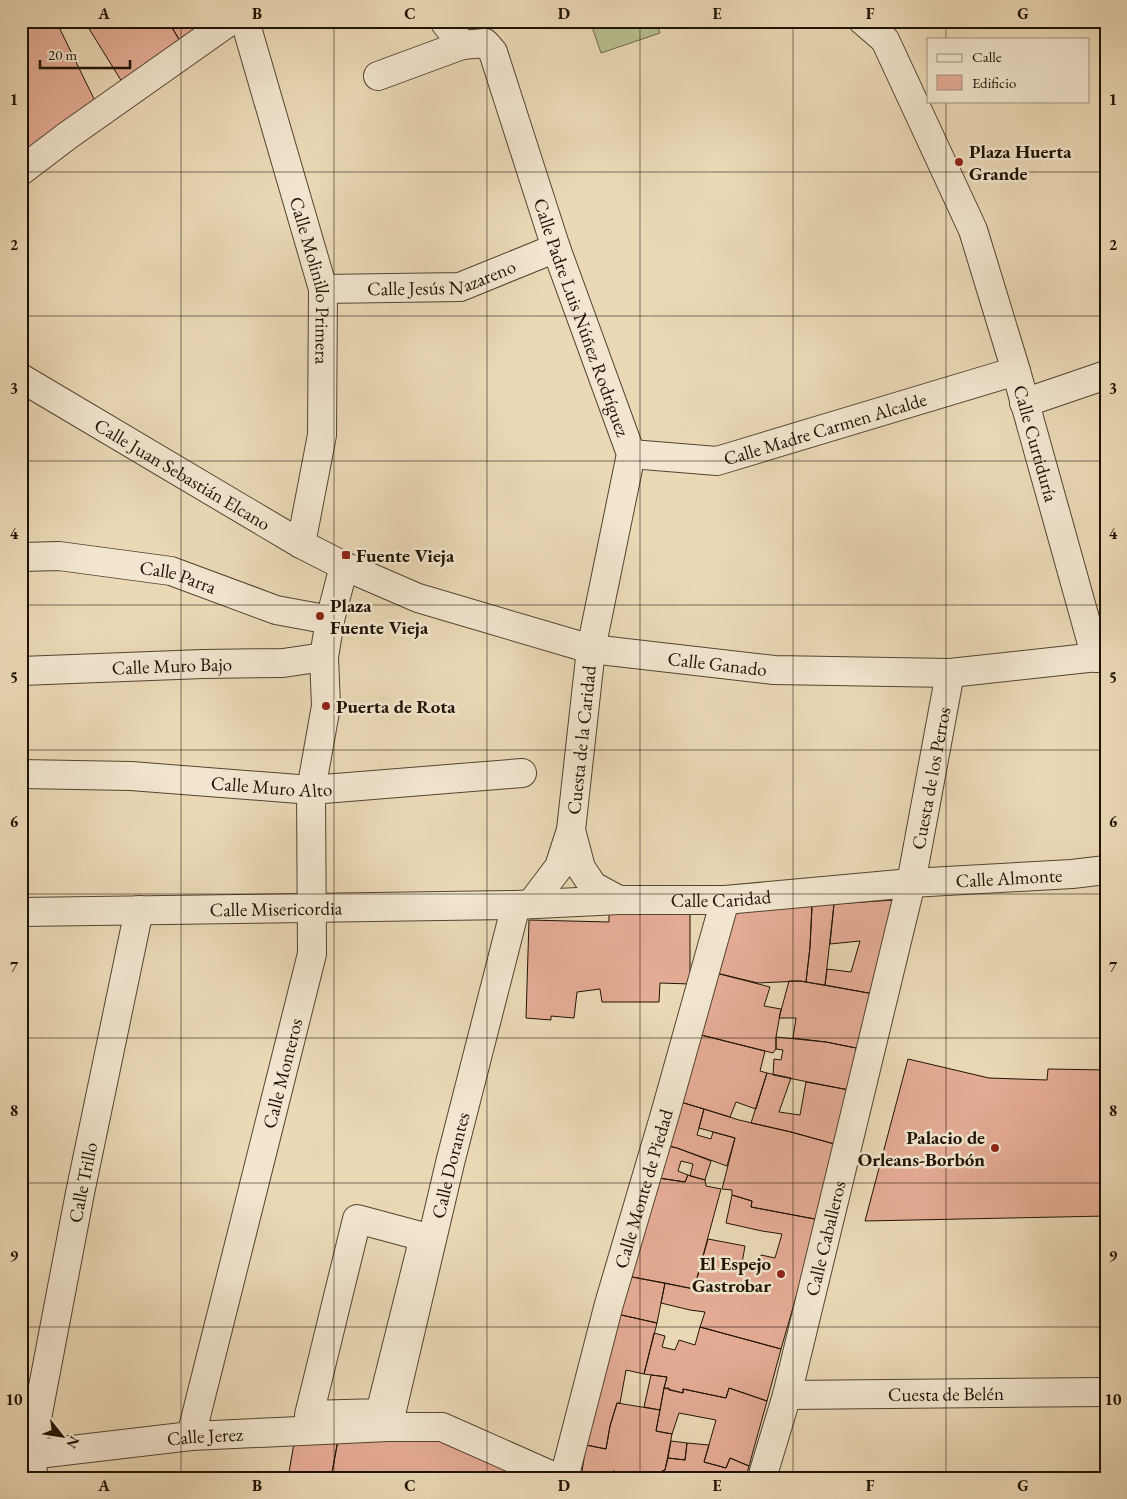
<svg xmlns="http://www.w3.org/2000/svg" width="1127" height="1499" font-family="'EB Garamond',serif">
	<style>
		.green { fill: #b8bf8d; stroke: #6c6948 }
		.building { fill: #e5ac95; stroke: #201304 }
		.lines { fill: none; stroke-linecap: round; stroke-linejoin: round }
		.minor-casing { stroke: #534430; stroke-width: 30 }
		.minor { stroke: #f2e6d0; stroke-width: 28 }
		.grid { fill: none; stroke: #201304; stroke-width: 1; stroke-opacity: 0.55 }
		.poi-dot { fill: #8f2418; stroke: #f2e6d0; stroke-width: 2 }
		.labels { text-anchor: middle; stroke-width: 5; stroke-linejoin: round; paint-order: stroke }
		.poi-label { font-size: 19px; font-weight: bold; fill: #201304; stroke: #f2e6d0; text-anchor: start }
		.street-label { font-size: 19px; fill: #201304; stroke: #f2e6d0 }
		.neatline { fill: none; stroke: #201304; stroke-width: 2 }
		.grid-label { font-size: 16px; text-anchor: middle; font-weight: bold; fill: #201304 }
	</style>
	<rect width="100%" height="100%" fill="#ebd9b6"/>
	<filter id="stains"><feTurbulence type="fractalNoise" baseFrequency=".004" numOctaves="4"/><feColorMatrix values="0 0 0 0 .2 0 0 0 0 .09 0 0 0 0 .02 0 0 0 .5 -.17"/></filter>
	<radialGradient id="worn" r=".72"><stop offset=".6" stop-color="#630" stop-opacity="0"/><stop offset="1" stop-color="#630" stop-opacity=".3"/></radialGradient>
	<!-- green -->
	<path class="green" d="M590 21H656L660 33 601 53Z"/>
	<!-- building -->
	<path class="building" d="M27 21H56L95 101 21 156V24Z
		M96 21H168L180 41 122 82 88 27Z
		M168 21H210L180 41Z
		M894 900 874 994 825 985 827 969 851 972 860 941 830 944 834 904Z
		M834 904 825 985 806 982 810 947 812 906Z
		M812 906 810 947 806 982 800 981 758 983 712 972 728 909Z
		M609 910 690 911V984L660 983 659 1002H602L600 989 577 992 574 1018 551 1016V1020L526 1018 529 920 609 922Z
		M712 972 770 987 764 1006 781 1009 776 1037V1049L773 1053 693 1033Z
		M789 981H800L874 994 861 1049 826 1042 793 1038 796 1018H779Z
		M693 1033 765 1051 760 1071 767 1073 756 1109 736 1102 730 1117 674 1100Z
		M776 1037 826 1042 861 1049 849 1090 773 1075 774 1059 781 1060 783 1050 776 1049Z
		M908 1059 989 1078 1047 1080 1048 1069 1106 1070V1216L865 1221Z
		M767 1073 791 1078 779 1112 800 1115 806 1082 849 1090 838 1145 791 1132 751 1123Z
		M674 1100 704 1109 697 1135 711 1139 713 1132 735 1138 727 1166 677 1148 660 1144Z
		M704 1109 739 1120 791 1132 838 1145 820 1220 751 1207 752 1201 732 1195V1190L722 1189 735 1138 699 1128Z
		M660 1144 677 1148 711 1161 705 1180 690 1176 693 1164 681 1161 678 1171 688 1175 685 1182 652 1177Z
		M688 1175 705 1180 706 1186 721 1189 694 1289 627 1276 652 1177 685 1182Z
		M732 1195 752 1201 751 1207 820 1220 805 1266 781 1349 700 1327 705 1312 690 1310 661 1303 665 1283 694 1289 708 1239 745 1246 742 1263 759 1267 761 1255 775 1258 782 1234 762 1231 726 1223Z
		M627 1276 665 1283 657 1323 617 1314Z
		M617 1314 657 1323 644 1374 626 1370 620 1403H617L610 1426 606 1449 586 1445Z
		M700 1327 781 1349 767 1401 729 1388 726 1398 683 1389V1393L669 1390V1388H664L667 1377 644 1374 654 1333 665 1336 662 1347 675 1350 679 1340 695 1345Z
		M651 1375 667 1377 664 1388 660 1410 644 1407Z
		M664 1388 683 1393V1389L726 1398 729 1388 767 1401 749 1466 730 1458 726 1468 704 1462 716 1420 679 1413 672 1434 656 1431Z
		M617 1403 660 1410 656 1431 672 1434 665 1470 662 1471 661 1478H624L625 1474 613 1471 611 1478H581L586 1445 606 1449 610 1426Z
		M424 1434 505 1470 524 1478H331L338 1440Z
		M338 1440 331 1478H288L294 1443Z
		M671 1441 687 1443 685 1460 668 1458Z
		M687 1443 709 1445 704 1462 726 1468 730 1458 749 1466 746 1478H661L662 1471 665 1470 668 1458 685 1460Z
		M613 1471 625 1474 624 1478H611Z"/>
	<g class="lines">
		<!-- minor casing -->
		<g class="minor-casing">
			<g id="minor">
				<path id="s1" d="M245 21 323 289 322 435 301 544"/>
				<path id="s2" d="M444 21 462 45 485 43 493 52 556 248 631 454 591 649 571 830 559 867 531 904"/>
				<path id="s3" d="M863 21 885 40 973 230 1016 371 1096 658"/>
				<path d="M378 76 462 45"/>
				<path d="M21 171 67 136 230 21"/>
				<path id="s4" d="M323 289 460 287 556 248"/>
				<path id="s5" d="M21 378 301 544 344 566 418 598 591 649 774 670 950 673 1106 656"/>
				<path d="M1024 403 1106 375"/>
				<path id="s6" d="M631 454 717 461 1016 371"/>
				<path id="s7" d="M21 557 59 556 171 571 276 610 330 620"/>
				<path id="s8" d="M21 671 203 664 283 663 324 657"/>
				<path id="s9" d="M21 774 131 776 311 790 522 773"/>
				<path d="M571 830 581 868 593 886 619 900"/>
				<path id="s10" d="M21 912 516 905 619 900H725L911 883 1072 874 1106 870"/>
				<path d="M357 1219 424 1237 380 1413 309 1415Z"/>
				<path id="s11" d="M787 1395 1106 1392"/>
				<path id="s12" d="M388 1427 450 1163 516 905"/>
				<path id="s13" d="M191 1436 312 954 311 790 326 706 324 657 330 620 344 566"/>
				<path id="s14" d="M21 1456 191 1436 388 1427H442L557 1478"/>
				<path id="s15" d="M34 1478 30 1455 80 1193 139 910"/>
				<path id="s16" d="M564 1478 609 1304 665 1114 725 900"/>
				<path id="s17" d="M762 1478 787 1395 911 883 950 673"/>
			</g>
		</g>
		<!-- minor -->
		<use href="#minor" class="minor"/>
	</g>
	<!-- grid -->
	<path class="grid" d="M181 21V1478M334 21V1478M487 21V1478M640 21V1478M793 21V1478M946 21V39M946 101V1478M21 172H1106M21 316H1106M21 461H1106M21 605H1106M21 750H1106M21 894H1106M21 1038H1106M21 1183H1106M21 1327H1106"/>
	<!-- markers -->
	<g class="poi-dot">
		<circle cx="959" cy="162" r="5"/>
		<rect x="341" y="550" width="10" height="10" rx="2.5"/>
		<circle cx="320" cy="616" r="5"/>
		<circle cx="326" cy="706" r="5"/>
		<circle cx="995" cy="1148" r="5"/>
		<circle cx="781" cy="1274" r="5"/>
	</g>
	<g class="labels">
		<!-- poi labels -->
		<g class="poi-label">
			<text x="969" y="158">Plaza Huerta<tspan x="969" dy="22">Grande</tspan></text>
			<text x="356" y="562">Fuente Vieja</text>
			<text x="330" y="612">Plaza<tspan x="330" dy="22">Fuente Vieja</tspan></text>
			<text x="336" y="713">Puerta de Rota</text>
			<text x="985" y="1144" text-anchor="end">Palacio de<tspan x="985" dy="22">Orleans-Borbón</tspan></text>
			<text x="771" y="1270" text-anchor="end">El Espejo<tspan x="771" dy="22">Gastrobar</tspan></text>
		</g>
		<!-- street labels -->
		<g class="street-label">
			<text dy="7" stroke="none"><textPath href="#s4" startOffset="120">Calle Jesús Nazareno</textPath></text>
			<text dy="7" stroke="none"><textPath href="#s1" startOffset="269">Calle Molinillo Primera</textPath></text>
			<text dy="7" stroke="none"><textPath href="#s2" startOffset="345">Calle Padre Luis Núñez Rodríguez</textPath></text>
			<text dy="7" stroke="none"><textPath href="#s6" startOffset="199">Calle Madre Carmen Alcalde</textPath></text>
			<text dy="7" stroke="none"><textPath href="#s3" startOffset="461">Calle Curtiduría</textPath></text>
			<text dy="7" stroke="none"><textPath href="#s5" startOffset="188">Calle Juan Sebastián Elcano</textPath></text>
			<text dy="7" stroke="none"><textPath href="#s7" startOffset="159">Calle Parra</textPath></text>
			<text dy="7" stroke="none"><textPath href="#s5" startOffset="762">Calle Ganado</textPath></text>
			<text dy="7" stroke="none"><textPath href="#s8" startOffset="151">Calle Muro Bajo</textPath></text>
			<text transform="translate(581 740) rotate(-84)" y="7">Cuesta de la Caridad</text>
			<text dy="7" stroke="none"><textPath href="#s17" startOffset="720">Cuesta de los Perros</textPath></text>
			<text dy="7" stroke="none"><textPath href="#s9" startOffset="251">Calle Muro Alto</textPath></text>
			<text dy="7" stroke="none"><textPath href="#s10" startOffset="989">Calle Almonte</textPath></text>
			<text dy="7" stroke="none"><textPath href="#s10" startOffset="700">Calle Caridad</textPath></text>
			<text dy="7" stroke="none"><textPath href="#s10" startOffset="255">Calle Misericordia</textPath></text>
			<text dy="7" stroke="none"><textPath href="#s13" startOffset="374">Calle Monteros</textPath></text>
			<text dy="7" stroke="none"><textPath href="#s12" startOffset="269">Calle Dorantes</textPath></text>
			<text dy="7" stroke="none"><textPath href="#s15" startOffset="301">Calle Trillo</textPath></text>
			<text dy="7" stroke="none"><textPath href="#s16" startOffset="300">Calle Monte de Piedad</textPath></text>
			<text dy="7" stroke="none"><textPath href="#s17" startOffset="248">Calle Caballeros</textPath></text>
			<text dy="7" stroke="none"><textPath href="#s11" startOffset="159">Cuesta de Belén</textPath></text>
			<text dy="7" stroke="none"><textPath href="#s14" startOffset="185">Calle Jerez</textPath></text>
		</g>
	</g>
	<!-- margin -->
	<rect width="1127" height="1499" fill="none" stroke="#ebd9b6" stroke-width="55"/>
	<!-- legend -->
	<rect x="927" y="38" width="162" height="65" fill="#f2e6d0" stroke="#9e927e"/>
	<rect x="937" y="54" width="25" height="8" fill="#f2e6d0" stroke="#9e927e"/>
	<text x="972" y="62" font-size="15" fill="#201304">Calle</text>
	<rect x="937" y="75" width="25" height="15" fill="#e5ac95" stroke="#9e927e"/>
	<text x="972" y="88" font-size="15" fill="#201304">Edificio</text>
	<!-- north arrow -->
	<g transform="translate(62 1436) rotate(120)" stroke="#f2e6d0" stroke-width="4" paint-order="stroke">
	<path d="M0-4L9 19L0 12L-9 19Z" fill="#201304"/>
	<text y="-8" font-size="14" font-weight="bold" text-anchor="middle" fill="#201304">N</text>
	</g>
	<!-- scale -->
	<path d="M40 60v8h90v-8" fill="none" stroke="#201304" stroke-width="2.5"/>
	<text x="48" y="60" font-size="15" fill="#201304" stroke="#f2e6d0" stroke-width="4" paint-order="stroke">20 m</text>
	<rect x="28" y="28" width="1072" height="1444" class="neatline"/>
	<g class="grid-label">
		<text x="104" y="19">A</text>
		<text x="257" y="19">B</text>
		<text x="410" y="19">C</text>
		<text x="564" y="19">D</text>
		<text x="717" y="19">E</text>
		<text x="870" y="19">F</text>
		<text x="1023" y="19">G</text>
		<text x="14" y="105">1</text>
		<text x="1113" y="105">1</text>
		<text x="14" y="250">2</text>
		<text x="1113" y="250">2</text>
		<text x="14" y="394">3</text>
		<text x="1113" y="394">3</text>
		<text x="14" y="539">4</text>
		<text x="1113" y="539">4</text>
		<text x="14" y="683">5</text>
		<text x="1113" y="683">5</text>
		<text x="14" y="827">6</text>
		<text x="1113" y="827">6</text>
		<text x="14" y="972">7</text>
		<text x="1113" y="972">7</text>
		<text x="14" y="1116">8</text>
		<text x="1113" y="1116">8</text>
		<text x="14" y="1261">9</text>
		<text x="1113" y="1261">9</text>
		<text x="14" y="1405">10</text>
		<text x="1113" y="1405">10</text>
		<text x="104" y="1491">A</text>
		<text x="257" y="1491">B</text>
		<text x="410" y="1491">C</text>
		<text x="564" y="1491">D</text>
		<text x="717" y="1491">E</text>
		<text x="870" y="1491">F</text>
		<text x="1023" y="1491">G</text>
	</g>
	<rect width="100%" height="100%" filter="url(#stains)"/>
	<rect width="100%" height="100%" fill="url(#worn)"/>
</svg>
